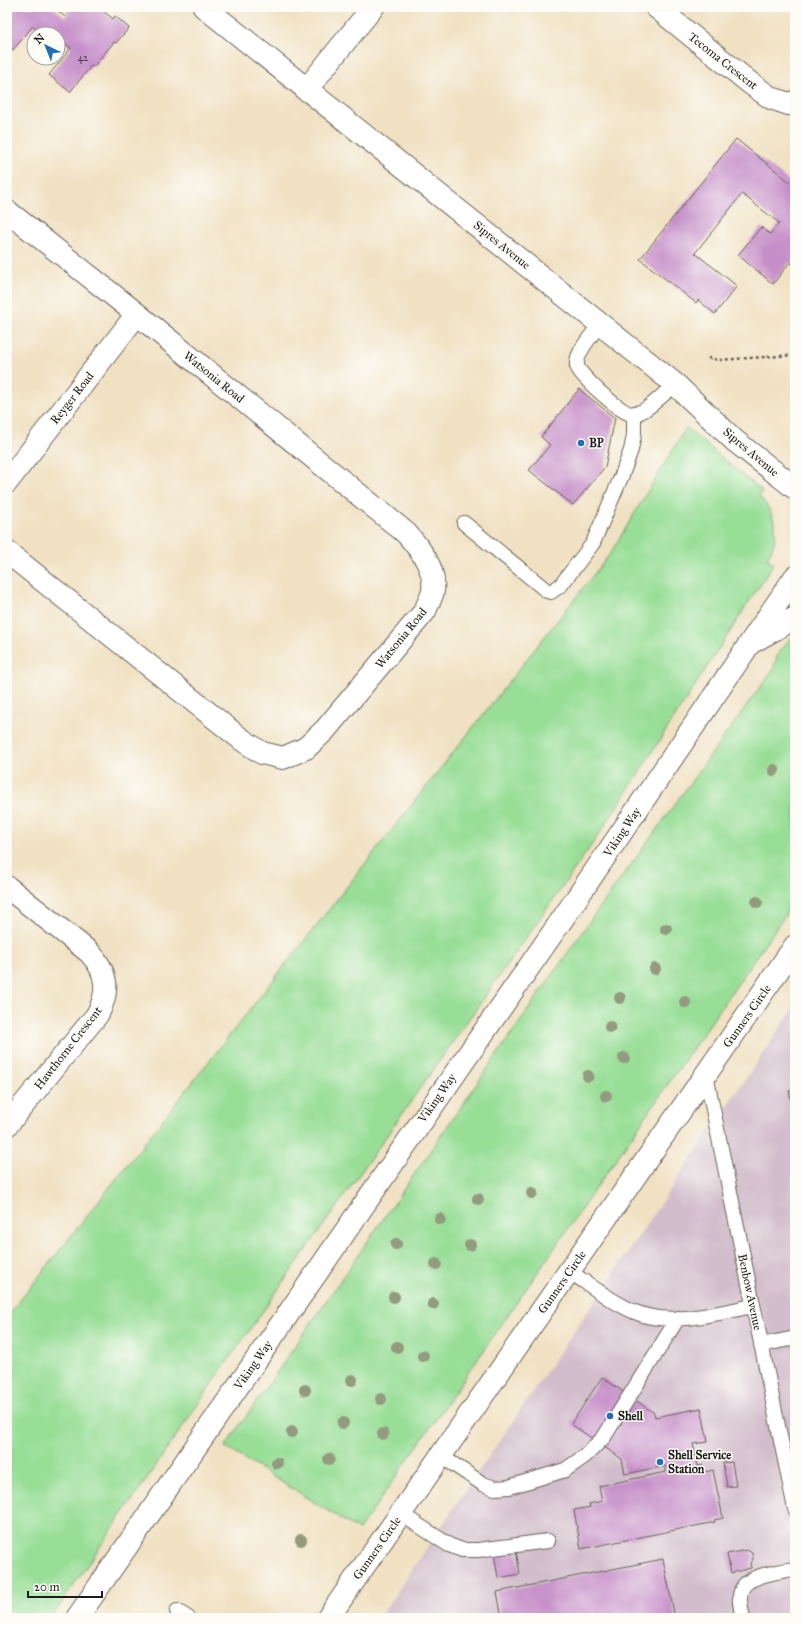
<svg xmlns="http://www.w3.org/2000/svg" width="802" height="1625" font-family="'IM FELL Great Primer',serif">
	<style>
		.industrial { fill: #d1bdcb }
		.green { fill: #98de97; stroke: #5a7d5a }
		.building { fill: #c68fc9 }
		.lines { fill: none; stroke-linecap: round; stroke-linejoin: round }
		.lane-casing { stroke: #666156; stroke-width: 16 }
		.street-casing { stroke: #666156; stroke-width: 24 }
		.secondary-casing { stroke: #666156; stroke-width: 24 }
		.path { stroke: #666156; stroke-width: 2.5; stroke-dasharray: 3 3; stroke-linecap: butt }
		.lane { stroke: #fff; stroke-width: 14 }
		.street { stroke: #fff; stroke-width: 22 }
		.secondary { stroke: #fff; stroke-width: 22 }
		.tree { fill: #939a7e }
		.poi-dot { fill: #1f6fb2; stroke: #fdfcf7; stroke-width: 1.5 }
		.labels { text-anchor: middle; stroke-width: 3; stroke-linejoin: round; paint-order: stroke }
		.number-label { font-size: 10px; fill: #463947 }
		.street-label { font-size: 12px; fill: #1c1c1c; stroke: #fdfcf7 }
		.poi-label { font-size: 12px; font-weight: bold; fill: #1c1c1c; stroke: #fdfcf7; text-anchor: start }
	</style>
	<rect width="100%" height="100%" fill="#fdfcf7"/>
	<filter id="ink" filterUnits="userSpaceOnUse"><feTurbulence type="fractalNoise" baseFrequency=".025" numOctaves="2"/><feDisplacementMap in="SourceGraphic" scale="8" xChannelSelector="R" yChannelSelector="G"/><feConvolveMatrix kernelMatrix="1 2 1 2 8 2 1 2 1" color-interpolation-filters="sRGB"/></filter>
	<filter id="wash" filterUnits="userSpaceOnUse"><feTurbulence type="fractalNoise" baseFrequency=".012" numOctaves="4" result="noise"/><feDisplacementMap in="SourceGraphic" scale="16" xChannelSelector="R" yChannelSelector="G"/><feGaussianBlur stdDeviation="0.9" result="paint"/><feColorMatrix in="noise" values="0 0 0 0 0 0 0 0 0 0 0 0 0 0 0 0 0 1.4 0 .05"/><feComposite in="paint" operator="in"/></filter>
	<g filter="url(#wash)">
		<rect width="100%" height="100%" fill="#f0e1c2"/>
		<!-- industrial -->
		<path class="industrial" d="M795 1006V1618H379Z"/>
		<!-- green -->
		<path class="green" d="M686 428 762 491 759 496C777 516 781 535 767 559L774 563 600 833 227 1362 51 1618H7V1317L610 554Z
			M795 634V901L359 1530 225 1447 587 925 774 668C776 653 784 645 795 634Z"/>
		<g id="blocks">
			<!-- building -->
			<path class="building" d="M7 7H53L65 17 73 7H99L113 19 115 16 129 28 116 43 114 42 94 66 92 65 70 92 49 75 71 48 66 44 62 49 58 46V34H43L33 26 13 50 7 45Z
				M736 139 795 186V265L794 266 790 262 773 284 738 255 761 227 770 234 779 223 742 194 695 253 737 286 715 314 698 300 696 303 640 259Z
				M579 389 615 418 605 467 573 505 529 470 550 445 541 437Z
				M795 1090V1103L792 1104 789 1091Z
				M602 1377 654 1413 655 1417 701 1408 708 1442 693 1444 698 1466 703 1465 705 1472 713 1470 723 1518 714 1520 715 1522 581 1549 574 1510 590 1507 589 1504 602 1501 599 1486 666 1472 665 1466 625 1474 622 1459 571 1424Z
				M732 1462 736 1486 727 1487 723 1463Z
				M516 1550 520 1574 498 1578 494 1553Z
				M747 1550 752 1553 753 1559 750 1563 751 1568 731 1573 727 1554Z
				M663 1559 675 1618H502L497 1592Z"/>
		</g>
	</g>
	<g filter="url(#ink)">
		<use href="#blocks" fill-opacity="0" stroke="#666156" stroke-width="1"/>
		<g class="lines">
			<!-- lane casing -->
			<g class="lane-casing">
				<path id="lane" d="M600 324C593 334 575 353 577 366 580 376 621 413 631 414 633 414 638 413 640 412 648 410 668 390 675 384
					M464 523 547 591 551 592 561 585 593 543 622 475 631 450 634 435V413
					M706 1075 795 1509
					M569 1271C590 1285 611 1302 635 1312 669 1327 718 1313 753 1306
					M761 1345 795 1338
					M441 1456 483 1484 495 1488 509 1487 565 1470 585 1456 604 1437 678 1318
					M401 1514 449 1545 462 1550H478L548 1541
					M177 1611 188 1618
					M743 1618C741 1609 737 1596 743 1587 750 1575 782 1571 795 1569"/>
			</g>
			<!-- street casing -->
			<g class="street-casing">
				<path id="street" d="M656 7 750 83 771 98 789 104 795 102
					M306 90 373 7
					M7 211 137 314 406 533C420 549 436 568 433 591 432 597 427 605 425 611L325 730 306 748 283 758 262 753 241 739 7 552
					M7 482 137 314
					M7 887 89 952C108 972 110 991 97 1015L7 1125
					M328 1618 795 946"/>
			</g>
			<!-- secondary casing -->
			<g class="secondary-casing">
				<path id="secondary" d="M204 7 675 384 735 441 795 488
					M754 641 795 618
					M77 1618 570 908 795 577"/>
			</g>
			<!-- path -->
			<path class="path" d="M708 358 719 360 795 355"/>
			<!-- lane -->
			<use href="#lane" class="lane"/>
			<!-- street -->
			<use href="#street" class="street"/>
			<!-- secondary -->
			<use href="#secondary" class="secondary"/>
		</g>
		<!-- trees -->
		<g class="tree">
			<circle cx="774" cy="770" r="6"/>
			<circle cx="757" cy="902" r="6"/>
			<circle cx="666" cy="929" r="6"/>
			<circle cx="655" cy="969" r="6"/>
			<circle cx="620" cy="998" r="6"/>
			<circle cx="685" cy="1002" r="6"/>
			<circle cx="610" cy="1027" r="6"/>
			<circle cx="624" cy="1058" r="6"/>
			<circle cx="588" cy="1076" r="6"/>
			<circle cx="606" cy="1096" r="6"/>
			<circle cx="532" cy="1193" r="6"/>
			<circle cx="478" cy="1199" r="6"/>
			<circle cx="440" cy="1219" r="6"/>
			<circle cx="396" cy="1244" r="6"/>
			<circle cx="470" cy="1245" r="6"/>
			<circle cx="436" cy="1264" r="6"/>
			<circle cx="394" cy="1297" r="6"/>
			<circle cx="433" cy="1304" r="6"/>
			<circle cx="397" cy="1347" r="6"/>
			<circle cx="423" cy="1356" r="6"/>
			<circle cx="352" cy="1380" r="6"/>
			<circle cx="305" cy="1390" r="6"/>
			<circle cx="381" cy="1399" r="6"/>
			<circle cx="343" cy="1423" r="6"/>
			<circle cx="292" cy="1432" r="6"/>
			<circle cx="383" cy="1434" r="6"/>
			<circle cx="329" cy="1459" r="6"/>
			<circle cx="277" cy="1463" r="6"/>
			<circle cx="301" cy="1540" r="6"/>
		</g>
	</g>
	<!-- markers -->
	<g class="poi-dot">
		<circle cx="581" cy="443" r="4"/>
		<circle cx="610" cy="1416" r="4"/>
		<circle cx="660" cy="1462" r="4"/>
	</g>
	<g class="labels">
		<!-- number labels -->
		<g class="number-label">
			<text x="83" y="61">42</text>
		</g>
		<!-- street labels -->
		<g class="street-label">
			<text transform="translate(723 61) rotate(38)" y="4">Tecoma Crescent</text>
			<text transform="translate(502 245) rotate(39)" y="4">Sipres Avenue</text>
			<text transform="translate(214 377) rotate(39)" y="4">Watsonia Road</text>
			<text transform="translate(72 398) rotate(-52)" y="4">Reyger Road</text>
			<text transform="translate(751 452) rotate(40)" y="4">Sipres Avenue</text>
			<text transform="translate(401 638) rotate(-51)" y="4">Watsonia Road</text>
			<text transform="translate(622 832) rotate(-56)" y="4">Viking Way</text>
			<text transform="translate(747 1016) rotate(-55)" y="4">Gunners Circle</text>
			<text transform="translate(68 1048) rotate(-52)" y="4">Hawthorne Crescent</text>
			<text transform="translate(437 1098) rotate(-55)" y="4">Viking Way</text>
			<text transform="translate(562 1282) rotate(-55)" y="4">Gunners Circle</text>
			<text transform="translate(750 1292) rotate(78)" y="4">Benbow Avenue</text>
			<text transform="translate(253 1365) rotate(-55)" y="4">Viking Way</text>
			<text transform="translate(377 1548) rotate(-55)" y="4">Gunners Circle</text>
		</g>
		<!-- poi labels -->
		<g class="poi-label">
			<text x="589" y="447">BP</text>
			<text x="618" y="1420">Shell</text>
			<text x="668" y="1459">Shell Service<tspan x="668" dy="14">Station</tspan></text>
		</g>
	</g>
	<!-- margin -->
	<rect width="802" height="1625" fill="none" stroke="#fdfcf7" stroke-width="24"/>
	<!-- north arrow -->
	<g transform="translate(46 46) rotate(317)"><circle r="19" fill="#fdfcf7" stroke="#a3a29f"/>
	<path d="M0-3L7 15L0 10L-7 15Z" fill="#1f6fb2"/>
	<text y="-6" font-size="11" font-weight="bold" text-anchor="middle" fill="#1c1c1c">N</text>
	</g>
	<!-- scale -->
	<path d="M28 1591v6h74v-6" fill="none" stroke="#1c1c1c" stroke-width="2"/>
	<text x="34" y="1591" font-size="12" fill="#1c1c1c" stroke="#fdfcf7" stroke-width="3" paint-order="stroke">20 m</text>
</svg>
